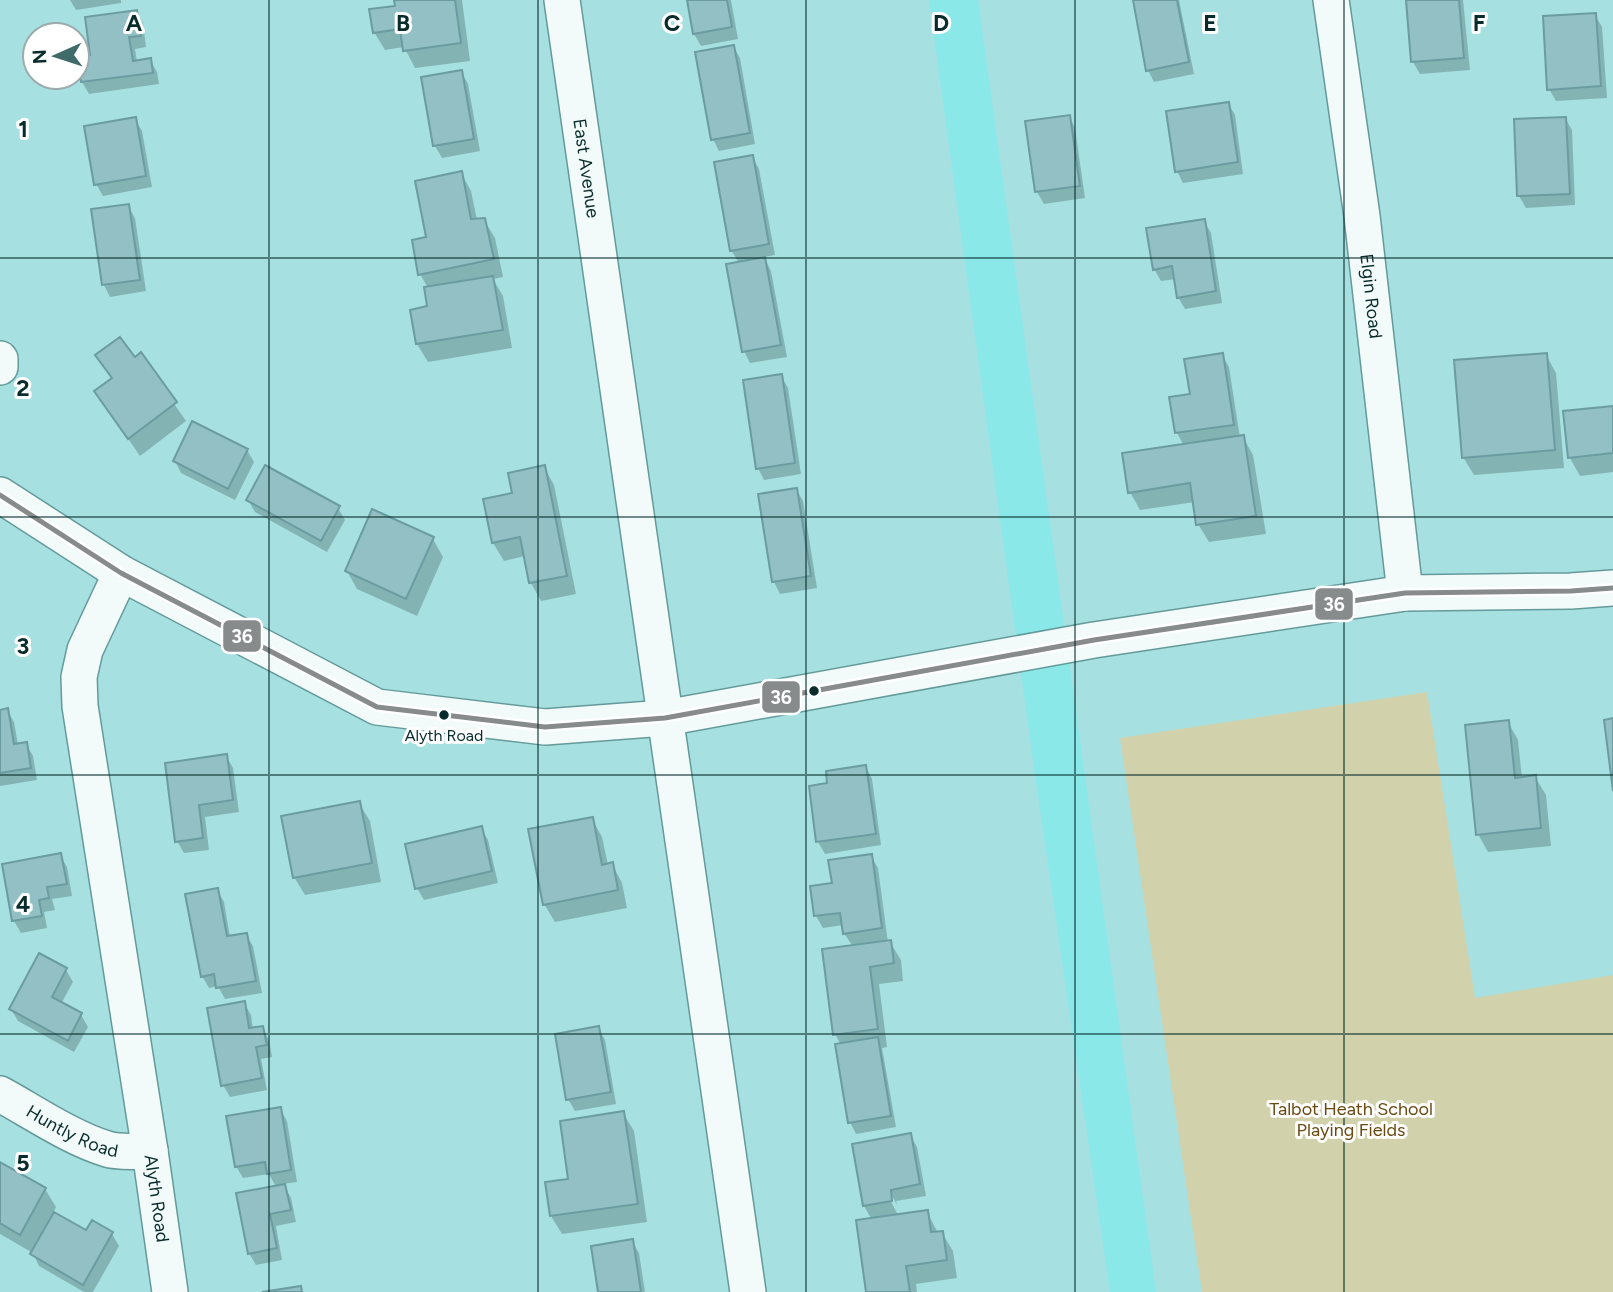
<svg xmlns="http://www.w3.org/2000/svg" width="1613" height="1292" font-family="Figtree,sans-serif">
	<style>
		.built { fill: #8ae8e8 }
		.green { fill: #d1d1ac }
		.shadow { fill: #0003 }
		.building { fill: #92c0c4; stroke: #6a9ca1; stroke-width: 2 }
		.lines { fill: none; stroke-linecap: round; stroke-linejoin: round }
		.minor-casing { stroke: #659a9b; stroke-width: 38 }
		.minor { stroke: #f2fafa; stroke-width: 35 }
		.bus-1-casing { stroke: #fff; stroke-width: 10 }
		.bus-1 { stroke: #878b8b; stroke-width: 5 }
		.grid { fill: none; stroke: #082c2c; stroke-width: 2; stroke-opacity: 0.55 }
		.bus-dot { fill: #082c2c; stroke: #fff; stroke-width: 2.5 }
		.labels { text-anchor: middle; stroke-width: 6; stroke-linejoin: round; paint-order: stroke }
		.bus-label { font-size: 16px; fill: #082c2c; stroke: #fff }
		.street-label { font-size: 18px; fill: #082c2c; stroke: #fff }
		.park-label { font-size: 18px; fill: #6a4910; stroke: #fff }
		.grid-label { font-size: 23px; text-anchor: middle; font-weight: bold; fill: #082c2c; stroke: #fff; stroke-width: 6; stroke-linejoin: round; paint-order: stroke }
		.line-badge { stroke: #fff; stroke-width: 2.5 }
		.badge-label { font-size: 19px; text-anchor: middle; font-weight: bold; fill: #fff }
	</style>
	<rect width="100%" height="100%" fill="#a6e0e0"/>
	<!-- built -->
	<path class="built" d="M929 0H978L1156 1292H1110L1034 768Z"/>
	<!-- green -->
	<path class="green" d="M1427 692 1475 998 1613 975V1292H1202L1120 738Z"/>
	<!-- shadow -->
	<path class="shadow" d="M70 0H121V3L76 10Z
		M396 0H462L470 61 415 68 404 47 385 50 374 32 397 7Z
		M688 0H731L738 39 701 46 694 34Z
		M1134 0H1179L1194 74 1154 82 1148 70Z
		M1408 0H1463L1470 70 1420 74 1413 62Z
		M136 11 143 23 146 47 135 49 137 62 150 60 157 72 159 84 89 94 82 82 79 58 92 56Z
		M1595 15 1602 27 1607 98 1556 101 1549 89Z
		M733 46 740 58 755 144 719 151 713 139Z
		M461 72 468 84 480 151 442 158 435 146Z
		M1228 103 1235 115 1243 174 1183 183 1177 171Z
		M1069 116 1075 128 1085 198 1044 204 1037 192Z
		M1565 118 1572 130 1575 205 1526 208 1519 196Z
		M135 119 142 131 152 187 103 196 96 184Z
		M752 157 759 169 775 255 764 257 771 271 787 357 750 363 744 351 739 263 731 250Z
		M461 173 471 191 477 220H484L495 238 503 277 493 279 503 296 512 348 428 362 417 344 429 308 428 288 420 274 428 238Z
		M128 206 135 218 146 291 110 297 104 285Z
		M1204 221 1211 233 1222 303 1185 309 1178 297 1176 279 1161 281 1154 269Z
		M140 355 186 421 140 456 96 392 112 380 97 356 134 359Z
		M1222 355 1229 367 1240 438 1243 437 1253 455 1266 534 1209 542 1198 524 1195 502 1140 510 1130 492 1184 446 1177 433 1171 399 1192 395Z
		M1546 355 1556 373 1564 468 1474 475 1463 457Z
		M781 376 788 388 801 474 764 480 758 468Z
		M1613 407V472L1580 476 1570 458Z
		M247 450 254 462 235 500 181 473 175 461Z
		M544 467 554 485 576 594 541 601 531 583 525 556 504 561 493 543 514 494Z
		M796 489 803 501 817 588 780 594 774 582 760 495Z
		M248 500 338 508 345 520 327 552 255 512Z
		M433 539 443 557 417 616 357 589 347 571Z
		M7 710 14 722 18 745 26 744 33 756 37 780 0 786V711Z
		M1508 722 1518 740 1522 779 1535 777 1546 795 1551 846 1488 852 1478 834Z
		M226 756 233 768 239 812 205 817 209 850 184 853 177 841Z
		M866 767 872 779 881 845 825 854 818 842Z
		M359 803 370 821 381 882 305 895 294 877Z
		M592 819 602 837 608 865 612 864 622 883 627 908 555 922 544 904Z
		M481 828 488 840 498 883 424 900 417 888Z
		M60 855 67 867 72 896 52 899 55 910 44 912 47 928 21 933 14 921Z
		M871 856 878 868 888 943 890 942 901 960 903 981 879 984 887 1047 882 1048 896 1127 856 1134 850 1122 841 1045 835 1034 853 947 844 933 843 925 823 928 816 916 834 885Z
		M217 890 224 902 230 937 246 935 253 946 262 993 225 999 218 986 209 988 202 976Z
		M66 970 73 982 61 1004 81 1015 88 1027 74 1052 18 1021 11 1009Z
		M244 1003 251 1015 253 1029 262 1028 269 1040 272 1057 261 1059 267 1090 230 1097 223 1085Z
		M598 1028 605 1040 616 1104 575 1111 568 1099Z
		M280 1109 287 1121 297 1182 283 1184 291 1198 296 1222 276 1226 282 1260 256 1265 249 1253 276 1187 269 1174 243 1178 236 1166Z
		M623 1113 634 1131 647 1222 562 1234 551 1216 547 1184 570 1180Z
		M910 1135 917 1147 926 1196 896 1201 897 1205 890 1192 887 1194 898 1215 927 1212 938 1233H942L953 1251 957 1278 916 1284 917 1292H867L872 1220 864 1206Z
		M0 1164 45 1189 56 1207 53 1213 86 1232 112 1234 119 1246 93 1292H84L39 1266 33 1253 0 1234Z
		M632 1241 639 1253 645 1292H600Z"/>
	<!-- building -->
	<path class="building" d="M394 0H455L461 43 403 51 400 29 373 33 369 9 395 6Z
		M687 0H727L732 27 693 34Z
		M1133 0H1177L1189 62 1146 71Z
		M1406 0H1459L1464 58 1411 62Z
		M137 10 141 36 129 37 133 61 151 58 153 73 81 82 77 57 90 55 85 17Z
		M1596 13 1601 86 1547 90 1543 16Z
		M734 45 750 133 711 140 695 52Z
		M462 70 474 139 433 146 421 77Z
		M1229 102 1238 162 1175 172 1166 111Z
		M1070 115 1080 186 1035 192 1025 121Z
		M136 117 146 176 94 185 84 126Z
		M1566 117 1570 194 1517 196 1514 119Z
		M753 155 769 244 730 251 714 162Z
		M462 171 471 219 485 218 494 259 418 275 412 240 426 237 415 181Z
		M129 204 140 280 102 285 91 209Z
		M1205 219 1216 291 1177 298 1172 266 1153 270 1146 228Z
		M765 257 781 345 742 352 726 264Z
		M493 276 503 330 416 344 410 310 427 306 424 287Z
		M120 337 135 357 141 352 177 402 128 439 94 391 112 378 95 355Z
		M1223 353 1234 425 1175 433 1169 397 1190 394 1184 359Z
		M1547 353 1555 450 1462 458 1454 360Z
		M782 374 795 463 756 469 743 380Z
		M1613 406V453L1568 458 1563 411Z
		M192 421 248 449 228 489 173 461Z
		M1244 435 1256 516 1196 525 1190 483 1128 493 1122 453Z
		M265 465 340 506 321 541 246 500Z
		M545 465 567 576 529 583 520 537 492 543 483 499 512 493 508 473Z
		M797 488 811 576 772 582 758 494Z
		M372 509 434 537 406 599 345 571Z
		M8 708 14 744 27 742 31 768 0 773V710Z
		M1613 718V791L1604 720Z
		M1509 720 1515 778 1536 775 1541 828 1476 835 1465 725Z
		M227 754 233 800 199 805 203 838 175 842 165 763Z
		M866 765 876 834 816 842 809 786 827 783 826 771Z
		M360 801 372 863 293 878 281 816Z
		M593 817 602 865 613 862 618 890 543 905 528 829Z
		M482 826 492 871 415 889 405 844Z
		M61 853 67 884 47 887 49 898 39 900 42 916 12 921 2 864Z
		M872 854 882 928 843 934 840 913 814 916 810 886 832 883 828 860Z
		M218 888 227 936 247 933 256 981 216 988 214 974 201 977 185 894Z
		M891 940 894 963 870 967 878 1029 833 1035 822 949Z
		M39 953 67 968 52 997 82 1013 68 1041 9 1009Z
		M245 1001 249 1028 263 1026 267 1045 256 1047 262 1078 221 1086 207 1008Z
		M599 1026 611 1092 566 1100 555 1034Z
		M878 1037 891 1116 848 1123 835 1044Z
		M281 1107 291 1170 267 1174 265 1162 235 1167 226 1116Z
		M624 1111 638 1204 550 1216 545 1182 568 1179 560 1121Z
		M911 1133 920 1184 891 1190 892 1201 863 1206 852 1144Z
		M0 1162 46 1188 20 1235 0 1223Z
		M285 1184 291 1210 270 1214 277 1248 248 1254 236 1193Z
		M928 1210 931 1232 943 1231 947 1260 906 1266 910 1292H866L856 1220Z
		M54 1212 86 1230 92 1220 113 1232 83 1285 30 1254Z
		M633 1239 641 1292H598L591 1246Z
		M301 1286 302 1292H262Z"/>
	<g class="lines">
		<!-- minor casing -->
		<g class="minor-casing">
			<g id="minor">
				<path id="s1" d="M562 0 748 1292"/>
				<path id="s2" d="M1331 0 1362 216 1405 593"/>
				<path d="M0 359V367"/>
				<path d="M0 495 121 573 377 707 545 727 665 718 1094 640 1405 593 1571 591 1613 588"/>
				<path id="s3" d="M121 573 85 650 79 677 80 706 150 1151 170 1292"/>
				<path id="s4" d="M0 1094C33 1112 71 1138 107 1149 120 1153 136 1151 150 1151"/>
			</g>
		</g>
		<!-- minor -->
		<use href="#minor" class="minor"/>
		<!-- bus-1 casing -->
		<g class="bus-1-casing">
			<path id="bus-1" d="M0 495 121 573 377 707 545 727 665 718 1094 640 1405 593 1571 591 1613 588"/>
		</g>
		<!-- bus-1 -->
		<use href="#bus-1" class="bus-1"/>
	</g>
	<!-- grid -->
	<path class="grid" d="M269 0V1292M538 0V1292M806 0V1292M1075 0V1292M1344 0V1292M0 258H1613M0 517H1613M0 775H1613M0 1034H1613"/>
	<!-- markers -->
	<g class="bus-dot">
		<circle cx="814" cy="691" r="6"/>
		<circle cx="444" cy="715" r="6"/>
	</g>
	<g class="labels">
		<!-- bus labels -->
		<g class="bus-label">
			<text x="444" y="741">Alyth Road</text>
		</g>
		<!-- street labels -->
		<g class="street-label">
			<text dy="6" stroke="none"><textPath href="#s1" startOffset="170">East Avenue</textPath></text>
			<text dy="6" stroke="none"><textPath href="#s2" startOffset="299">Elgin Road</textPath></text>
			<text dy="6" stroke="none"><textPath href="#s4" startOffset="82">Huntly Road</textPath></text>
			<text dy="6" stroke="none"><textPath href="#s3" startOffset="640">Alyth Road</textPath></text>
		</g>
		<!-- park labels -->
		<g class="park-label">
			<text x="1351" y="1115">Talbot Heath School<tspan x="1351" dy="21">Playing Fields</tspan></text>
		</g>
	</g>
	<g class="grid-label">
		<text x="134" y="31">A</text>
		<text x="403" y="31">B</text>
		<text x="672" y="31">C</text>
		<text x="941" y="31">D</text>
		<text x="1210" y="31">E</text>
		<text x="1479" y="31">F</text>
		<text x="23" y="137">1</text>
		<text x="23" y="396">2</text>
		<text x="23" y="654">3</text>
		<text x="23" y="912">4</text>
		<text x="23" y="1171">5</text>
	</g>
	<g class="line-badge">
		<rect x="1314" y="587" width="40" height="34" rx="7" fill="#878b8b"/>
		<rect x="222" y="619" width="40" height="34" rx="7" fill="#878b8b"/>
		<rect x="761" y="680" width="40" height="34" rx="7" fill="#878b8b"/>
	</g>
	<g class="badge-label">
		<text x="1334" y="611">36</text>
		<text x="242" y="643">36</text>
		<text x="781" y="704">36</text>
	</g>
	<!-- north arrow -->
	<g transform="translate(56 56) rotate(267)"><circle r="33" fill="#ffffff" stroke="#9cabab" stroke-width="2"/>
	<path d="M0-5L12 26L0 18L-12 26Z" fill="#3f6b6b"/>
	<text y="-10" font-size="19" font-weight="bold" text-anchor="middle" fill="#082c2c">N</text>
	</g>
</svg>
